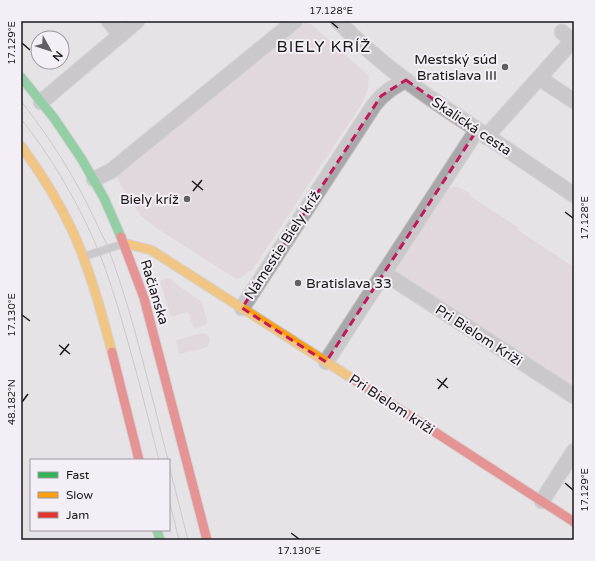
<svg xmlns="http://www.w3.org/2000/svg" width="595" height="561" font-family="'Varela Round',sans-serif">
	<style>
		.green { fill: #dccbd2 }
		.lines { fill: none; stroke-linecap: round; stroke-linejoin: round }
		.lane-casing { stroke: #c1bfc1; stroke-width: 9 }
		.street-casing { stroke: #c1bfc1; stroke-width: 17 }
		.fast-casing { stroke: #c1bfc1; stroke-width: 11 }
		.slow-casing { stroke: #c1bfc1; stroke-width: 11 }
		.jam-casing { stroke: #c1bfc1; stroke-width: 11 }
		.lane { stroke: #a8a7a9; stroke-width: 7 }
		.street { stroke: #a8a7a9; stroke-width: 15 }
		.fast { stroke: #30b455; stroke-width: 9 }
		.slow { stroke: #ff9f0a; stroke-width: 9 }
		.jam { stroke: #e5322d; stroke-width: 9 }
		.tram { stroke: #a8a7a8; stroke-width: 1 }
		.marked { fill: none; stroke: #c2185b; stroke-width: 3; stroke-dasharray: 8 5; stroke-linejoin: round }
		.ticks { fill: none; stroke: #1a181a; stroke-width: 1.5 }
		.poi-dot { fill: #615f62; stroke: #f4eef6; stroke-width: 1.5 }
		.labels { text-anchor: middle; stroke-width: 4; stroke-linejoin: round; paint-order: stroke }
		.poi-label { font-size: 14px; fill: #1a181a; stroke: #f4eef6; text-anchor: end }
		.street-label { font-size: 14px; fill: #1a181a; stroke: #f4eef6 }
		.quarter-label { font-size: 16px; letter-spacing: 1px; fill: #1a181a; stroke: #f4eef6 }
		.neatline { fill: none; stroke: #1a181a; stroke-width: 1.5 }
		.ticks-label { font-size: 10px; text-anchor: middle; fill: #1a181a }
	</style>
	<rect width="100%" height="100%" fill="#e6e3e7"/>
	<!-- green -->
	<path class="green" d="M305 23 311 24 369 76 368 88 363 102 251 272 249 271 241 278 236 279 156 228 140 215 126 194 116 176 299 25Z
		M456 186 470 193 469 195 519 228 518 230 574 267V390L399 274 396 270 449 188Z
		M168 278 171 279 173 282 201 301 202 303 207 320V323L205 325 194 329 188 312 171 317 160 282 163 279Z
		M203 333 207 334C212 339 210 344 206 348L179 354 176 340Z"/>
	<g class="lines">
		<!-- lane casing -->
		<g class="lane-casing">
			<path id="lane" d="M85 256 123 244"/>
		</g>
		<!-- street casing -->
		<g class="street-casing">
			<path id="street" d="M109 21 121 35
				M338 21C378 63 427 97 475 128 508 150 541 173 574 195
				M539 78 574 101
				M41 102 137 21
				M486 137 572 41 562 32
				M94 179 111 171 295 21
				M384 273 574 396
				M242 308 374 105C383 93 393 87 406 80
				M326 362 477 130
				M542 501 574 451"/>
		</g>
		<!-- fast casing -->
		<g class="fast-casing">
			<path id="fast" d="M21 77 54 118 81 158 104 198 121 237
				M157 530 160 540"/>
		</g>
		<!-- slow casing -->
		<g class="slow-casing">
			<path id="slow" d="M21 146C41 173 59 202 73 232 90 270 101 311 112 352
				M124 243 151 250 356 381"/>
		</g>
		<!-- jam casing -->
		<g class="jam-casing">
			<path id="jam" d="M121 237 144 298 207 540
				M112 352 139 460
				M356 381 574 522"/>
		</g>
		<!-- lane -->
		<use href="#lane" class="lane"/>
		<!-- street -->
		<use href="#street" class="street"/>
		<!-- fast -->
		<use href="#fast" class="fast"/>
		<!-- slow -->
		<use href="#slow" class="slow"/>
		<!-- jam -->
		<use href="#jam" class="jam"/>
		<!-- tram -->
		<path class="tram" d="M21 101C50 138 75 177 95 220 99 230 105 239 109 250 134 318 150 390 168 460
			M21 119C50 155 74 196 93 238 108 272 118 307 128 342 139 381 149 421 159 460
			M169 465 188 540
			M169 500 179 540"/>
	</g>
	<!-- marked area -->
	<path d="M0 0H595V561H0ZM406 80 477 130 326 362 242 308 381 96Z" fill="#e6e3e7" fill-opacity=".55" fill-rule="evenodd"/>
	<path class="marked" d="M406 80 477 130 326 362 242 308 381 96Z"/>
	<!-- ticks -->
	<path class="ticks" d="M331 22 338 28M22 43 30 50M192 181 203 190M193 191 202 180M565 212 573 218M22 315 30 321M59 345 70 354M60 355 69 344M437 379 448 388M438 389 447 378M22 402 28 394M565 483 573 490M291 533 299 539"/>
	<!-- markers -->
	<g class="poi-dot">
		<circle cx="505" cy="67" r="4"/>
		<circle cx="187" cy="199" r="4"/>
		<circle cx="298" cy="283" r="4"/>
	</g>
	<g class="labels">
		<!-- poi labels -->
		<g class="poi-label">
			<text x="497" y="64">Mestský súd<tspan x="497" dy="16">Bratislava III</tspan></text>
			<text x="179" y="204">Biely kríž</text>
			<text x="306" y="288" text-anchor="start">Bratislava 33</text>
		</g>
		<!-- street labels -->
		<g class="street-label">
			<text transform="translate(472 126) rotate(34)" y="5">Skalická cesta</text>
			<text transform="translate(282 245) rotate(-57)" y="5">Námestie Biely kríž</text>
			<text transform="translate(155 292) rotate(73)" y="5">Račianska</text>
			<text transform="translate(479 335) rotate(33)" y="5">Pri Bielom Kríži</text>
			<text transform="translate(392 404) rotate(33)" y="5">Pri Bielom kríži</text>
		</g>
		<!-- quarter labels -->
		<g class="quarter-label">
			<text x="324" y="52">BIELY KRÍŽ</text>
		</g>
	</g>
	<!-- border -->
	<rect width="595" height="561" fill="none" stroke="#f4eef6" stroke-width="44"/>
	<!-- legend -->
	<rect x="30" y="459" width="140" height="72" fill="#f4eef6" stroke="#9d989e"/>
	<rect x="38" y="472" width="20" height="6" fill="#30b455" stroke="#9d989e"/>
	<text x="66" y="479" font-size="12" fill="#1a181a">Fast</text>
	<rect x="38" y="492" width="20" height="6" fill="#ff9f0a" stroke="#9d989e"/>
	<text x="66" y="499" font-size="12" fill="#1a181a">Slow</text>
	<rect x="38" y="512" width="20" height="6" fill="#e5322d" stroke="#9d989e"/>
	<text x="66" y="519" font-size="12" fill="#1a181a">Jam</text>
	<!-- north arrow -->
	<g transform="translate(50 50) rotate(129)"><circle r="19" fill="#f4eef6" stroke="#9d989e"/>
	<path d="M0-3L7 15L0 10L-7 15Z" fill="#615f62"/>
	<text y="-6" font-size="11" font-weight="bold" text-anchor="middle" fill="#1a181a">N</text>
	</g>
	<rect x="22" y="22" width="551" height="517" class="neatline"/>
	<g class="ticks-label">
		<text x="331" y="14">17.128°E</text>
		<text transform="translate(11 43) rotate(-90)" y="4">17.129°E</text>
		<text transform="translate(584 218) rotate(-90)" y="4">17.128°E</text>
		<text transform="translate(11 315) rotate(-90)" y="4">17.130°E</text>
		<text transform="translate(11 402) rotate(-90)" y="4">48.182°N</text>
		<text transform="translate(584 490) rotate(-90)" y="4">17.129°E</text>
		<text x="299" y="554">17.130°E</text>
	</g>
</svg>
